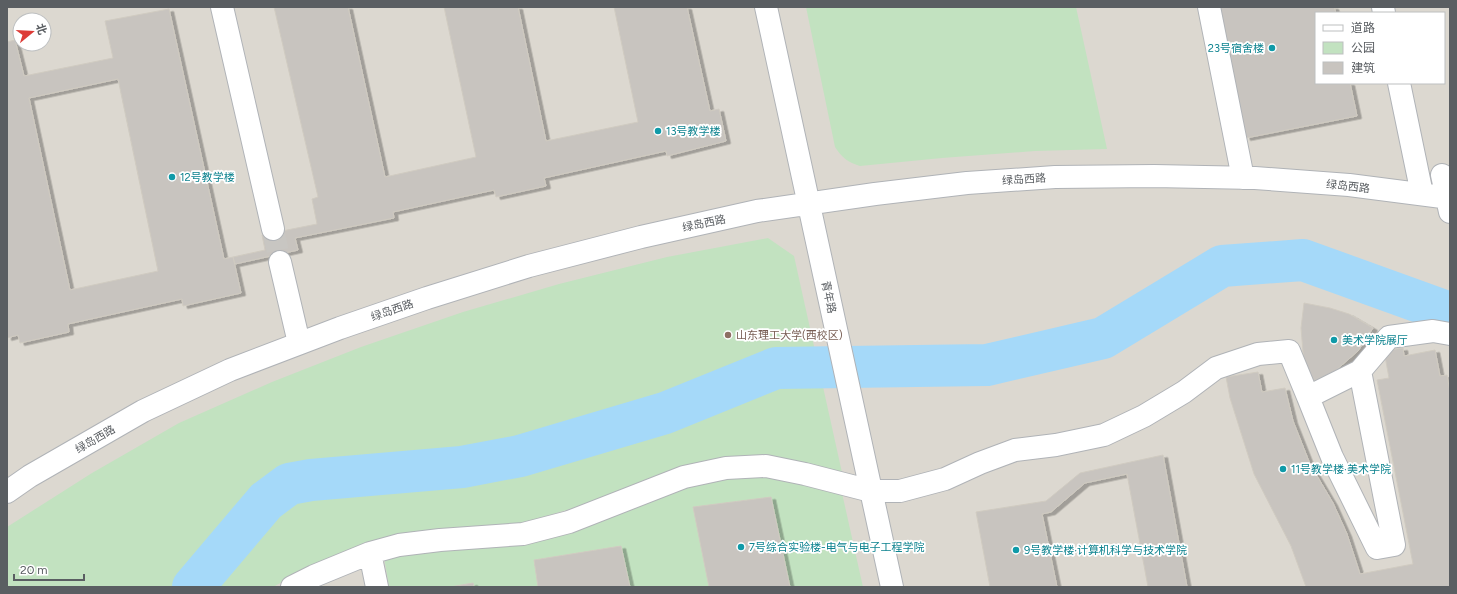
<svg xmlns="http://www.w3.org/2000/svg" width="1457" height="594" font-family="Figtree,'Noto Sans SC',sans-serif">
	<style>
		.education { fill: #dcd8d0; fill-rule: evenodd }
		.green { fill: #c2e2c0 }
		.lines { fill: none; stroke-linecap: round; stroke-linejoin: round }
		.river { stroke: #a5d9f9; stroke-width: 42 }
		.building { fill: #c8c4bf; stroke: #d0cbc1; fill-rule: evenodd; filter: url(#shadow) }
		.minor-tunnel { stroke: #c8c6c2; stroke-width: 22; stroke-dasharray: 22 11; stroke-linecap: butt }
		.minor-casing { stroke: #b0b3b7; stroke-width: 24 }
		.minor { stroke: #fff; stroke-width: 22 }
		.culture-dot { fill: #0f9aa8; stroke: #fff; stroke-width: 1.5 }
		.education-dot { fill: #8d6e63; stroke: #fff; stroke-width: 1.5 }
		.labels { text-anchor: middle; stroke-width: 3.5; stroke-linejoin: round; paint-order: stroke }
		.culture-label { font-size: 11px; fill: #0d838f; stroke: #fff; text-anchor: start }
		.street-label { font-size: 11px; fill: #5a5e62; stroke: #fff }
		.education-label { font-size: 11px; fill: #785e54; stroke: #fff; text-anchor: start }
	</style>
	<defs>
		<filter id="shadow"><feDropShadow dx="4.5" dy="2.5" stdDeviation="0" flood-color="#0004"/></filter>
	</defs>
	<rect width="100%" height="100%" fill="#ece9e2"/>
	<!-- education -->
	<path class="education" d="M7 7H1450V587H7ZM1316 13H1444V83H1316ZM20 20H44V44H20Z"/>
	<!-- green -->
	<path class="green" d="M806 7H1076L1107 149 1035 151 942 158 860 166C848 162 842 158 835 147Z
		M768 238 794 256 843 477 786 460 715 459 653 477 580 506 510 527 386 539 321 561 273 587H7V527L92 473 179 423 272 382 361 347 463 312 559 284 667 257Z
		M749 473 842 493 863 587H474L473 583 450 587H389L384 557 693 481Z"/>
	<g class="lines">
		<!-- river -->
		<path class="river" d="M193 587 266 501 289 484 311 480 462 467 520 456 665 413 776 368 987 365 1103 338 1222 266 1303 260 1450 313"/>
	</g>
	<!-- building -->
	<path class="building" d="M274 7H348L385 177 476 157 444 7H518L546 141 638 122 614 7H687L710 111 719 109 726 141 667 156 666 151 544 178 546 186 496 197 494 190 393 212 394 218 295 238 298 250 235 264 233 257 265 250 262 235 317 224 312 199 318 197Z
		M1220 7H1334L1336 13H1316V83H1350L1357 116 1246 138Z
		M169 9 224 259 233 257 241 293 183 306 182 299 68 324 69 332 20 343 18 335 7 338V42L15 40 24 76 113 58 105 21ZM118 79 158 271 70 290 29 98Z
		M1304 303 1330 308 1349 314 1373 328 1358 351 1335 371 1309 383 1303 352 1301 328Z
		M1403 348 1404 356 1435 350 1440 376 1447 375 1450 392V587H1306L1291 546 1254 474 1230 398 1226 377 1258 372 1262 392 1285 388 1293 421 1310 464 1333 503 1347 534 1360 574 1413 564 1377 380 1389 378 1384 351Z
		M1163 455 1187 587H1148L1127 474 1085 483 1051 512 1042 514 1057 587H990L976 512 1046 501 1080 473Z
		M771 497 790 587H709L693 507Z
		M621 546 630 587H538L534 560Z
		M473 583 474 587H450Z"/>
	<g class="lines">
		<!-- minor-tunnel -->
		<path class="minor-tunnel" d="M273 229 280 262"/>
		<!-- minor casing -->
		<g class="minor-casing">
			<path id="minor" d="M222 7 273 229
				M766 7 892 587
				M1209 7 1243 178
				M1383 7 1384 13
				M1399 83 1422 194
				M1442 175 1450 212
				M280 262 299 343
				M1308 397 1332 457 1377 548 1394 545 1360 371
				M7 492 30 476 143 411 230 370 340 328 427 298 529 266 641 237 757 211 875 194 967 183 1055 177 1154 176 1255 178 1349 185 1450 198
				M370 553 377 587
				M292 587 314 576 370 553 399 545 440 540 523 534 569 522 684 477 726 468 766 466 805 474 871 491H900L945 479 980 463 1015 450 1056 445 1104 435 1144 416 1184 392 1216 368 1258 354 1289 351 1308 397 1360 371 1389 337 1433 331 1450 334"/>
		</g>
		<!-- minor -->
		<use href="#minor" class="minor"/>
	</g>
	<!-- markers -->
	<g class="culture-dot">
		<circle cx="1272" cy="48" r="4"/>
		<circle cx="658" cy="131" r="4"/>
		<circle cx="172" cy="177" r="4"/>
		<circle cx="1334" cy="340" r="4"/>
		<circle cx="1283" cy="469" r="4"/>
		<circle cx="741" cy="547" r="4"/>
		<circle cx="1016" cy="550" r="4"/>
	</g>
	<circle class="education-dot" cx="728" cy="335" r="4"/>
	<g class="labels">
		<!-- culture labels -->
		<g class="culture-label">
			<text x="1264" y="52" text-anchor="end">23号宿舍楼</text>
			<text x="666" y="135">13号教学楼</text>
			<text x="180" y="181">12号教学楼</text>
			<text x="1342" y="344">美术学院展厅</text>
			<text x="1291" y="473">11号教学楼·美术学院</text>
			<text x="749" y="551">7号综合实验楼-电气与电子工程学院</text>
			<text x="1024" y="554">9号教学楼·计算机科学与技术学院</text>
		</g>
		<!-- street labels -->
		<g class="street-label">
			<text transform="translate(1024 179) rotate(-4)" y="4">绿岛西路</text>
			<text transform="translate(1348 186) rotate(6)" y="4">绿岛西路</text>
			<text transform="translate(704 223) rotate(-12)" y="4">绿岛西路</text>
			<text transform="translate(829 297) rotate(78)" y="4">青年路</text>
			<text transform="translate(392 310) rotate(-19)" y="4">绿岛西路</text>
			<text transform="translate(95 439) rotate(-30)" y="4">绿岛西路</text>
		</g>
		<!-- education labels -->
		<g class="education-label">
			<text x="736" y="339">山东理工大学(西校区)</text>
		</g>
	</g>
	<!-- border -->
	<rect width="1457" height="594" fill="none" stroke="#5a5e62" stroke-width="16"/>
	<!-- legend -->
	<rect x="1315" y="12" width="130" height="72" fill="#ffffff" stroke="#bdbfc0"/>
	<rect x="1323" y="25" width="20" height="6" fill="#ffffff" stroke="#bdbfc0"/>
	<text x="1351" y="32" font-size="12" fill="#5a5e62">道路</text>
	<rect x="1323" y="42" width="20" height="12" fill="#c2e2c0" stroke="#bdbfc0"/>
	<text x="1351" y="52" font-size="12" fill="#5a5e62">公园</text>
	<rect x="1323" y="62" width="20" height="12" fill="#c8c4bf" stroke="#bdbfc0"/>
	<text x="1351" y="72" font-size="12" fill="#5a5e62">建筑</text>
	<!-- north arrow -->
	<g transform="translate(32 32) rotate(72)"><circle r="19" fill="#ffffff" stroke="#bdbfc0"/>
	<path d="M0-3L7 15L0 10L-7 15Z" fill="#dd3b37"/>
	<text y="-6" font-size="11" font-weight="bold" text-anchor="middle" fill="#5a5e62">北</text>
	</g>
	<!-- scale -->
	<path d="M14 574v6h70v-6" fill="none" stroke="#5a5e62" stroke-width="2"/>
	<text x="20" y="574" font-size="12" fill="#5a5e62" stroke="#ffffff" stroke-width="3" paint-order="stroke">20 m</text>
</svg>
